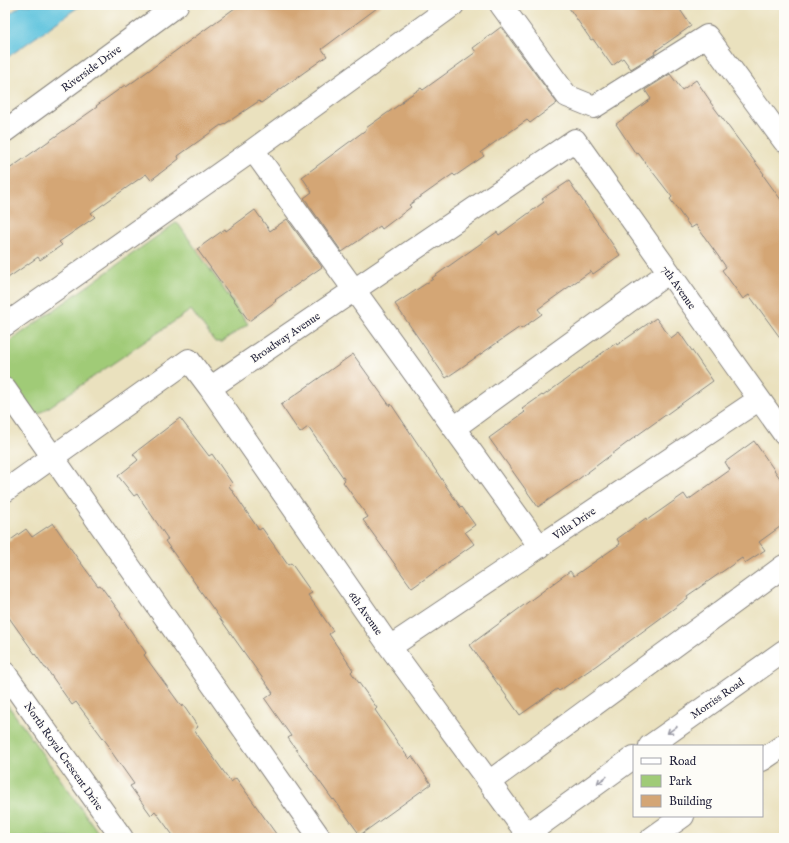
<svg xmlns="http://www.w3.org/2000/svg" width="789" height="843" font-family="'IM FELL English',serif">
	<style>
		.green { fill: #a0cb77; stroke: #617659 }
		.water { fill: #60c4de; stroke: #41738c }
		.building { fill: #d4a675 }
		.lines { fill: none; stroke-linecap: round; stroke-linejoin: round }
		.minor-casing { stroke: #86827c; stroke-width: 24 }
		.major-casing { stroke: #86827c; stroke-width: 24 }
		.minor { stroke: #fff; stroke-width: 22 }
		.major { stroke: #fff; stroke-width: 22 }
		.oneway { stroke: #9c9ca7 }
		.labels { text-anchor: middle; stroke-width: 3; stroke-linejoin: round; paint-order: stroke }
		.street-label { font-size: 11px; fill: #22223b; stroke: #fdfcf7 }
	</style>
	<rect width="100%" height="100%" fill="#fdfcf7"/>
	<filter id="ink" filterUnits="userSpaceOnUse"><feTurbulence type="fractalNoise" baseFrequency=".025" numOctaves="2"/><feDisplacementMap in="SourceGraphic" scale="8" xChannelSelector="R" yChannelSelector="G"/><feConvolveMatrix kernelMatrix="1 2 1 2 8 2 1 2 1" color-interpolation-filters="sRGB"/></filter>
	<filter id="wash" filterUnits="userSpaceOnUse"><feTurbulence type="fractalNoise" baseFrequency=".012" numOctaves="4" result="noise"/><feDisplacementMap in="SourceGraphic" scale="16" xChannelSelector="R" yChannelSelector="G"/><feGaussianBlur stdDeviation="0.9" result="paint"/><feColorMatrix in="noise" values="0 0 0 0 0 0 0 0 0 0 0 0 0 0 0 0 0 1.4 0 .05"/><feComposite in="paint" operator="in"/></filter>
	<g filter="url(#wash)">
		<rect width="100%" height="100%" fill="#eae1be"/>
		<!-- green -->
		<path class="green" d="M177 222 248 324 222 342H215L191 310 36 416 5 374V345Z
			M5 701 102 838H5Z"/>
		<!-- water -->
		<path class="water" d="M22 5H81L5 59V17Z"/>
		<g id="blocks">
			<!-- building -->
			<path class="building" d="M239 5H381L322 49 327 56 261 103 259 101 222 126 221 125 178 156 179 159 151 180 146 174 91 213 95 217 59 242 62 245 40 260 38 257 5 280V172L97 107 96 106 125 85 126 87Z
				M567 5H677L691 26 654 52 655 54 631 69 623 58 612 66 593 39 591 40Z
				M501 27 557 103 530 123 527 120 481 152 484 156 455 176 453 174 409 205 411 207 382 229 380 226 342 252 308 204V203L304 198 312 192 302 177 367 129 366 128 403 102 402 101 421 88 423 90 476 52 473 48Z
				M670 74 682 90 696 80 711 102H710L764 174 763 175 784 204V343L749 295 743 299 722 270 726 267 696 225 691 228 670 199 672 197 638 153 636 154 616 124 651 99 645 90Z
				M569 181 620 255 593 274 591 271 538 309 542 314 521 329 520 327 446 378 395 304 433 279 432 278 497 232 499 235 544 202 542 199Z
				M255 210 270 231 287 219 322 267 275 300 276 301 249 321 197 249 225 229 226 231Z
				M656 318 671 338 679 332 713 381 639 434 576 481 538 507 489 438 525 412 522 409 542 395 543 396 616 343 617 345Z
				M353 354 390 406 391 404 461 508 462 507 475 525 465 532 474 544 412 588 363 520 368 517 343 482 345 480 308 427 300 433 281 405Z
				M180 418 209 456 212 454 232 483 229 486 259 530 262 528 288 565 291 563 312 593 308 595 333 631 329 634 353 670 351 672 377 708 375 710 409 759 412 756 431 784 360 835 334 799 333 800 288 738 291 736 265 699 273 693 165 541 168 539 137 494 134 496 118 476 138 460 133 454Z
				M754 441 784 484V524L759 542 765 550 745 563 742 558 687 596 688 598 597 665 559 691 557 689 520 715 470 645 570 571 574 576 620 544 617 539 646 518 647 520 684 494 688 500 730 470 725 462Z
				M53 523 78 559 98 586 100 585 121 614 120 615 146 653 144 655 182 707 183 705 198 727 194 730 231 782 236 778 279 838H175L155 811 151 815 130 786 134 784 108 747 109 746 76 702 72 705 46 668H45L5 612V544L26 529 32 537Z"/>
		</g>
	</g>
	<g filter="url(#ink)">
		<use href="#blocks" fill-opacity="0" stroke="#86827c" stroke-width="1"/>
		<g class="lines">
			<!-- minor casing -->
			<g class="minor-casing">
				<path id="minor" d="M501 5 567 96 594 107 707 36 784 141
					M5 131 177 5
					M253 150 540 547
					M5 325 253 150 453 5
					M210 388 575 140 784 434
					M5 389 320 838
					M454 428 669 272
					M5 491 189 360 210 388 390 647 527 834 533 838
					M390 647 758 400
					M5 673 122 838
					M489 782 784 566"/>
			</g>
			<!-- major casing -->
			<g class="major-casing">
				<path id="major" d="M650 746 784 651
					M762 760 784 745
					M522 838 634 757
					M652 838 683 816"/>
			</g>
			<!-- minor -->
			<use href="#minor" class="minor"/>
			<!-- major -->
			<use href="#major" class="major"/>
		</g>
		<!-- one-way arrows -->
		<defs><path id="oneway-shaft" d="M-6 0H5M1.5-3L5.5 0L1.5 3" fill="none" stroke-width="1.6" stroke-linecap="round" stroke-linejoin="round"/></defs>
		<g class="oneway">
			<use href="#oneway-shaft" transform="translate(672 730) rotate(144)"/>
			<use href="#oneway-shaft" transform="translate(602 780) rotate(144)"/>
		</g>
	</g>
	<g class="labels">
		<!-- street labels -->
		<g class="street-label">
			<text transform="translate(91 68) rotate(-36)" y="4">Riverside Drive</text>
			<text transform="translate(679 287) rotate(55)" y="4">7th Avenue</text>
			<text transform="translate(285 337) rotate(-34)" y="4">Broadway Avenue</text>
			<text transform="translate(574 523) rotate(-34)" y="4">Villa Drive</text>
			<text transform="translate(366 613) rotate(55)" y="4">6th Avenue</text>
			<text transform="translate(717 698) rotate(-35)" y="4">Morriss Road</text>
			<text transform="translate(64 756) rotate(55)" y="4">North Royal Crescent Drive</text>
		</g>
	</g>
	<!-- margin -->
	<rect width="789" height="843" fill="none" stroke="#fdfcf7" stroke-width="20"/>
	<!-- legend -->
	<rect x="633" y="745" width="130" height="72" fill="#fdfcf7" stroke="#a5a5ac"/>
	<rect x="641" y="758" width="20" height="6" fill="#ffffff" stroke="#a5a5ac"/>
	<text x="669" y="765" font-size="12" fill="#22223b">Road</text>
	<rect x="641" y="775" width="20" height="12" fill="#a0cb77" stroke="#a5a5ac"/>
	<text x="669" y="785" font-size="12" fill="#22223b">Park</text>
	<rect x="641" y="795" width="20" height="12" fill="#d4a675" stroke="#a5a5ac"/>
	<text x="669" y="805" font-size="12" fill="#22223b">Building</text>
</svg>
